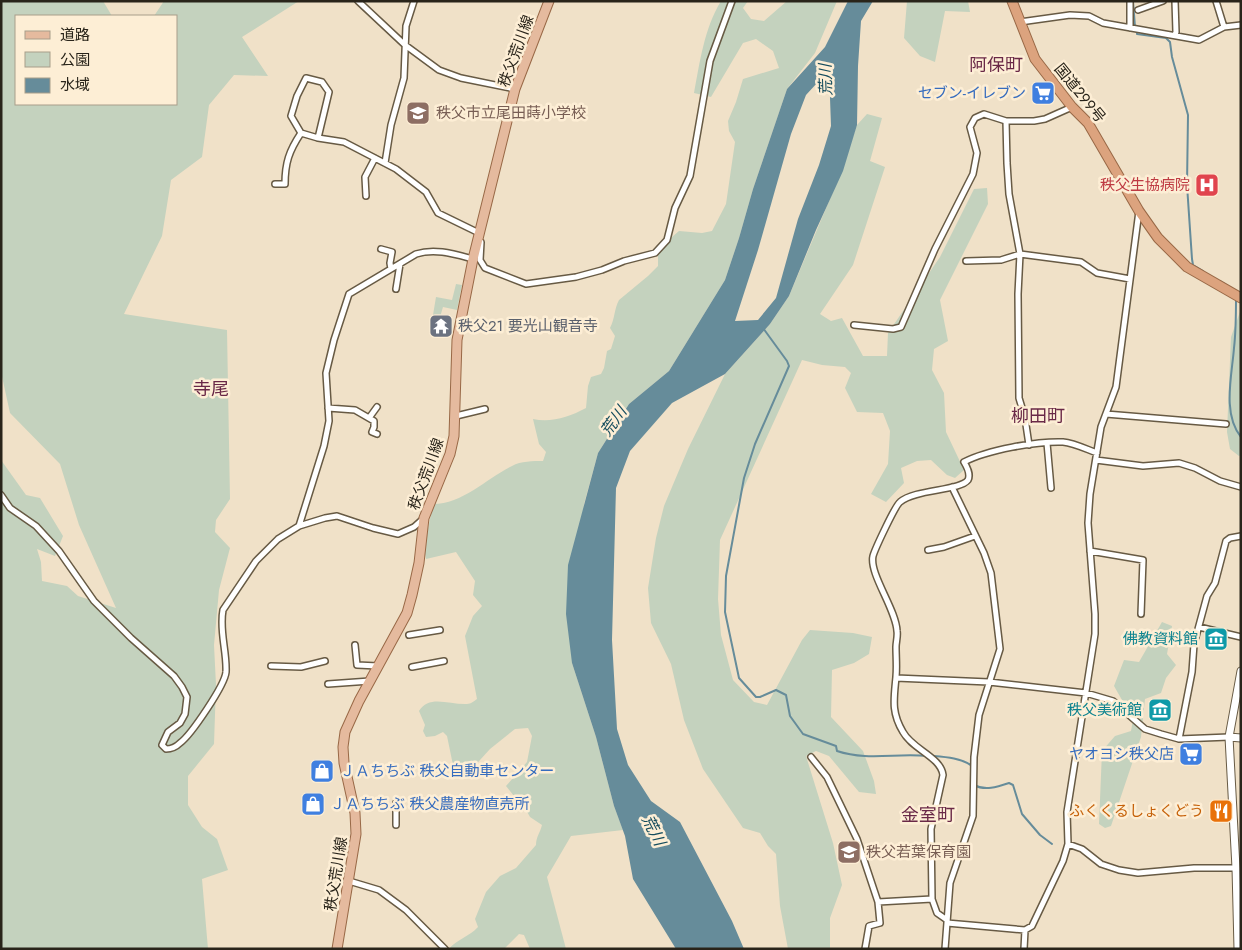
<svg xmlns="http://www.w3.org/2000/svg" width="1242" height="950" font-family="Jost,'Noto Sans JP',sans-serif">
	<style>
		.green { fill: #c4d2be }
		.water { fill: #668c9a; fill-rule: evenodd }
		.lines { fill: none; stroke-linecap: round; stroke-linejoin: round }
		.stream { stroke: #668c9a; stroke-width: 2 }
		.minor-casing { stroke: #675a44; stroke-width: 8 }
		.tertiary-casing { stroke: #675a44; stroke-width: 9 }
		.primary-casing { stroke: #986846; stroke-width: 11 }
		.trunk-casing { stroke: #986846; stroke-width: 11 }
		.minor { stroke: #fff; stroke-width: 5 }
		.tertiary { stroke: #fff; stroke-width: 7 }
		.primary { stroke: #e5ba9e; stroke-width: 9 }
		.trunk { stroke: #dca37e; stroke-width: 9 }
		.labels { text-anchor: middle; stroke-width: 5; stroke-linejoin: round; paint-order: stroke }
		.street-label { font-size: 15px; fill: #29241a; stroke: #fdeed5 }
		.shop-label { font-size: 15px; fill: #366cbe; stroke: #fdeed5; text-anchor: end }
		.education-label { font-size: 15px; fill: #785e54; stroke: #fdeed5; text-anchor: start }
		.health-label { font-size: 15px; fill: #be3a42; stroke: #fdeed5; text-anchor: end }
		.worship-label { font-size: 15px; fill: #5b616d; stroke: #fdeed5; text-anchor: start }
		.culture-label { font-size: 15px; fill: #0d838f; stroke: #fdeed5; text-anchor: end }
		.food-label { font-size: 15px; fill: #c56008; stroke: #fdeed5; text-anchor: end }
		.water-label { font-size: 16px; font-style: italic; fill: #154c5d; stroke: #fdeed5 }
		.quarter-label { font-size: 18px; fill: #692847; stroke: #fdeed5 }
	</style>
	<rect width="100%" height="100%" fill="#f0e1c8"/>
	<!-- green -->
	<path class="green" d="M1 1H103L112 16H16V104H176V16H154L164 1H299L242 37 268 76 234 75 209 105 202 157 171 180 162 236 124 314 227 330 230 499 216 520 215 532 230 548 219 590 214 645 216 685 214 744 188 776V805L202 827 217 839 228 870 202 879 208 949H1V460L26 495 40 498 63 536 55 556 37 549 41 562 42 581 67 586 78 596 116 608 79 525 60 464 10 413 1 372Z
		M721 1H748L743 8 751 19 764 21 787 1H837L815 53 787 89 753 189 739 238 725 280 669 371 629 404 598 453 584 504 572 663 596 737 614 806 623 830 571 836 547 877 566 949H530L524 935 519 934 504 949H449C456 940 470 936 478 927L475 919 486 892 500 876 516 868 536 845C536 837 540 833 542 825L530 817 525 808 513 807 514 796 506 786 527 762 532 736 528 728 515 729 490 749 470 771 461 772 453 765 447 736 443 732 435 736 426 737 423 731 425 725 419 711C429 694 450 705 467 704 471 704 474 701 477 699L465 636 473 616 482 606 473 595 475 581 456 552 426 559 424 549 433 504C463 504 487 478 512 466 521 461 533 461 543 461L546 452 539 444 533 419C551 423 569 417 586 408L588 386 591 377 601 374 604 368 607 351 611 349 615 336 610 328C615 319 614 309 619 300L648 276 658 266V254L672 237 679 231 702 233 712 231 726 204 735 142 729 131 728 121 736 102 743 79 779 68 773 51 756 39 743 43 711 97 694 93C700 62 704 29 721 1Z
		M907 1H968L970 12 945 11 935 62 920 56 904 38Z
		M867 114 882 118 870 161 885 167 853 265 820 314 831 321 842 318 863 356H887L888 333 940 257 974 189 987 188 988 204 940 300 948 341 934 349 932 370 944 393 946 432 964 470 955 478 947 475 931 460 917 461 901 468 904 483 886 502 871 494 888 464 890 431 883 413 857 412 845 388 851 373 845 367 822 365 802 360 720 540 718 599 721 635 733 680 754 702 767 705 802 640 810 630 853 633 872 637 869 654 854 663 832 670 831 717 863 751 874 781 876 794 859 792 829 756 816 751 806 756 833 843 842 885 830 918V949H788L780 906 776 854 768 846 760 833 743 828 703 769 684 720 671 664 651 623 648 588 656 538 664 506 688 449 725 374 770 324 789 296 835 187 857 125Z
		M456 284 462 285 457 310 443 307 440 317 433 315 436 297 452 300Z
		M1241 309V455L1239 456 1230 449 1227 432 1231 337Z
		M1162 622 1172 626 1167 654 1176 665 1166 678 1161 693 1145 699 1141 737 1111 826 1105 828 1099 824 1102 751 1115 736 1131 731 1134 714 1126 707 1114 686 1124 660 1139 662Z"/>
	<!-- water -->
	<path class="water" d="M848 1H873L861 21 858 66 857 125 843 171 816 230 789 296 770 324 725 374 672 403 630 451 616 488 612 640 617 729 628 765 651 801 680 822 732 921 744 949H676L633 879 625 836 614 806 596 737 572 663 566 614 568 565 598 453 629 404 669 371 725 280 739 238 753 189 787 89 825 47ZM829 70 831 126 819 165 798 219 776 298 758 320 735 321 758 250 791 134 806 95Z"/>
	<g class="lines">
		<!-- stream -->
		<path class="stream" d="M1133 1 1135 27
			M1137 31V34L1166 38 1170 42 1172 57 1188 115 1187 185 1192 259 1193 265 1203 271
			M1220 281 1233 289
			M1236 298C1236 314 1236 331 1234 348 1232 375 1222 414 1241 437
			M763 328 787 361 789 366 755 444 744 478 726 576 725 612 739 678 756 697H760L776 690 786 695 790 716 803 734 836 746 837 751C867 761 896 753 927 756
			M932 756C945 757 962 758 972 766
			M974 785C985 791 997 787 1009 783L1013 785 1022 814 1040 835 1052 844"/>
		<!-- minor casing -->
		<g class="minor-casing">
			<path id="minor" d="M358 1 405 45 439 70 461 78 515 89
				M1130 1V28
				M1175 1 1176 32 1175 35
				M1216 1 1224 27
				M1138 10 1163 1
				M1020 22 1070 15 1089 16 1103 23 1199 40 1224 27 1241 25
				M1006 121 1007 163 1009 194 1020 254 1018 294 1019 398 1025 418 1029 445
				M318 138 301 133 291 116 297 96 306 78 322 82 329 92 318 138 344 142 396 169 426 192 438 213 479 233
				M385 163 391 125 404 78 406 26 414 1
				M275 184H285C285 163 289 151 301 133
				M366 196 365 177 375 158
				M478 241 481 242 480 260 485 268 526 284 576 277 602 270 624 261 655 253 667 240 675 208 690 176 710 61 732 1
				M381 249 392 252 390 263 391 269
				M966 261 1001 260 1020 254 1081 262 1097 273 1130 279
				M396 289 400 264
				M854 325 893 329 901 327 935 249 973 174 977 153 970 127 975 118 984 114 1006 121H1034L1045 119 1072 107
				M328 408 355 410 374 421V427L372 432 377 434
				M1106 414 1226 424
				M456 416 485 409
				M369 418 377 407
				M1047 443 1051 488
				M1096 460 1143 466 1179 463 1195 468 1220 481 1241 487
				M1 495 10 508 36 526 59 551 94 601 131 638 174 676 182 687 187 697 185 714 180 723 168 732 162 745 166 749C172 749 176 747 180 743 191 735 225 685 226 672 227 651 219 631 223 610L256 561 278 539 299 526 325 518 337 516 373 528 398 534 414 527 423 519
				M299 526 324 446 329 421 326 373 334 340 349 294 416 254C435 248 454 254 473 259
				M928 550 944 547 975 536
				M1090 551 1143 560 1141 614
				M1199 627 1241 637
				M409 635 440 630
				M355 645 357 665 378 666
				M271 666 301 667 325 661
				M412 667 444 661
				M896 678 989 682 1086 693 1113 701 1145 729 1161 734 1179 739 1229 737
				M328 684 370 681
				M1179 739 1192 672 1194 644 1207 596 1215 583 1226 541 1230 538 1241 536
				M811 757 827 777 857 839 878 902 932 899
				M396 803V825
				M1068 844 1082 849 1101 864 1119 870 1138 873 1194 868H1236
				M349 881 379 890 406 910 445 949
				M947 920 937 913 932 899 931 829 943 775C941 757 912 749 903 732 891 712 894 699 896 677 897 667 896 657 896 647 896 642 898 636 897 631 896 609 869 574 873 556 875 549 895 506 900 502 915 489 960 491 968 480 971 474 967 467 964 462 987 450 1037 441 1063 442 1074 443 1086 449 1097 453
				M947 923 1025 930 1032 926 1063 861 1068 844 1067 812 1095 634V614L1088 523 1090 494 1101 427 1116 387 1139 211
				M865 949 869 926 880 923 878 902
				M945 949 950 883 973 816 974 757 979 715 1000 649 991 573 984 553 952 487
				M1024 949 1025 930"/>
		</g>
		<!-- tertiary casing -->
		<g class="tertiary-casing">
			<path id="tertiary" d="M1229 737 1241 738
				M1238 949 1236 868 1229 737 1241 671"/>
		</g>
		<!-- primary casing -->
		<g class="primary-casing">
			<path id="primary" d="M337 949 356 834 355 813 344 763 343 747 345 732 359 701 407 613 412 595 419 563 424 518 450 454 454 436 457 340 473 259 515 89 549 1"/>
		</g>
		<!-- trunk casing -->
		<g class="trunk-casing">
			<path id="trunk" d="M1012 1 1035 59 1072 107 1088 123 1139 211 1158 238 1187 267 1241 298"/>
		</g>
		<!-- minor -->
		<use href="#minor" class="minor"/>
		<!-- tertiary -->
		<use href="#tertiary" class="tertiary"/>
		<!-- primary -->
		<use href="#primary" class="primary"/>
		<!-- trunk -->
		<use href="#trunk" class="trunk"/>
	</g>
	<!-- icons -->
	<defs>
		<g id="supermarket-square" transform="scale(1.25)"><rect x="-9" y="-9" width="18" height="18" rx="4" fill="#3f7fe0" stroke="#fdeed5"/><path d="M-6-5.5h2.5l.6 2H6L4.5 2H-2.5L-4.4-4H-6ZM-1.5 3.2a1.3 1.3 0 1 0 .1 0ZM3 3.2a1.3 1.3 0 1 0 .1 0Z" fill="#fff"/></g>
		<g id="school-square" transform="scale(1.25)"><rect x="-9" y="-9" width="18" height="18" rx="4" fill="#8d6e63" stroke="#fdeed5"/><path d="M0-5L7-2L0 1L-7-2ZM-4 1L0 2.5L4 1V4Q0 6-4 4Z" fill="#fff"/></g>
		<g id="hospital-square" transform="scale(1.25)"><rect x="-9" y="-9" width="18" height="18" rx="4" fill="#e0444e" stroke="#fdeed5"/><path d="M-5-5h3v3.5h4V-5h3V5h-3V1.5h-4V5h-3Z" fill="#fff"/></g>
		<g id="temple-square" transform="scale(1.25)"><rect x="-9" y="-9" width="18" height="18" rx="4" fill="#6b7280" stroke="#fdeed5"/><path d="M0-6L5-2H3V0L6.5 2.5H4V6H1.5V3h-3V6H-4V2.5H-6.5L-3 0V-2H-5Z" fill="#fff"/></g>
		<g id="museum-square" transform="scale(1.25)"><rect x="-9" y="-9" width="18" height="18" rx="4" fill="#0f9aa8" stroke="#fdeed5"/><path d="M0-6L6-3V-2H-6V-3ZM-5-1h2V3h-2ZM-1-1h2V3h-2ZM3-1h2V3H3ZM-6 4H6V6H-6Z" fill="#fff"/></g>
		<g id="shop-square" transform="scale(1.25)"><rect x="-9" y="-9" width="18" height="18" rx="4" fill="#3f7fe0" stroke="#fdeed5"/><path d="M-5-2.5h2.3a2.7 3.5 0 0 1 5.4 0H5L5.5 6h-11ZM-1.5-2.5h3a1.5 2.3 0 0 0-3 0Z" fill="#fff"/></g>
		<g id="restaurant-square" transform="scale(1.25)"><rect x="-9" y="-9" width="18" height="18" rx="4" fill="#e8710a" stroke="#fdeed5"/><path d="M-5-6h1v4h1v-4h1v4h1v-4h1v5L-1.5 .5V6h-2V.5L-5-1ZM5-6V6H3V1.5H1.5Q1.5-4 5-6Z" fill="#fff"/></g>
	</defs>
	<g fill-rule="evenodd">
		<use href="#supermarket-square" x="1043" y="93"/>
		<use href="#school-square" x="418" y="113"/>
		<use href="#hospital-square" x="1207" y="185"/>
		<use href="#temple-square" x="441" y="326"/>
		<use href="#museum-square" x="1216" y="639"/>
		<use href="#museum-square" x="1160" y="710"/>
		<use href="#supermarket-square" x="1191" y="754"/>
		<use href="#shop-square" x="322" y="771"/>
		<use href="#shop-square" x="313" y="804"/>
		<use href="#restaurant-square" x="1221" y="811"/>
		<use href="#school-square" x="849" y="852"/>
	</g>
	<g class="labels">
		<!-- street labels -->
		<g class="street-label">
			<text transform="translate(516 51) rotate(-70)" y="5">秩父荒川線</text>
			<text transform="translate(1080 93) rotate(51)" y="5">国道299号</text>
			<text transform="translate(426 474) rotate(-70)" y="5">秩父荒川線</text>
			<text transform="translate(336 874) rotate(-81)" y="5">秩父荒川線</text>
		</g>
		<!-- shop labels -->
		<g class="shop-label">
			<text x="1026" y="98">セブン-イレブン</text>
			<text x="1174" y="759">ヤオヨシ秩父店</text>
			<text x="340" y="776" text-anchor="start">ＪＡちちぶ 秩父自動車センター</text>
			<text x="330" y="809" text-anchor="start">ＪＡちちぶ 秩父農産物直売所</text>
		</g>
		<!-- education labels -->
		<g class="education-label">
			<text x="436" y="118">秩父市立尾田蒔小学校</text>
			<text x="866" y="857">秩父若葉保育園</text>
		</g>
		<!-- health labels -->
		<g class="health-label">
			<text x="1190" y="190">秩父生協病院</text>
		</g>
		<!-- worship labels -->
		<g class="worship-label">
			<text x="458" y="331">秩父21 要光山観音寺</text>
		</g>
		<!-- culture labels -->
		<g class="culture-label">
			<text x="1198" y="644">佛教資料館</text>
			<text x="1142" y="715">秩父美術館</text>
		</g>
		<!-- food labels -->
		<g class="food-label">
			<text x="1204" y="816">ふくくるしょくどう</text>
		</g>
		<!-- water labels -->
		<g class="water-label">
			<text transform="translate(825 80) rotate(-92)" y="6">荒川</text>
			<text transform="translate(613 421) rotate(-54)" y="6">荒川</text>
			<text transform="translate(654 830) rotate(63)" y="6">荒川</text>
		</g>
		<!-- quarter labels -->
		<g class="quarter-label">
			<text x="996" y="71">阿保町</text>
			<text x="211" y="395">寺尾</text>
			<text x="1038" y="422">柳田町</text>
			<text x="928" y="821">金室町</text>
		</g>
	</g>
	<!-- border -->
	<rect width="1242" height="950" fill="none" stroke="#29241a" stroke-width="5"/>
	<!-- legend -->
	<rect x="15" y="15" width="162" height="90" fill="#fdeed5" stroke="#a89d8a"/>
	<rect x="25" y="31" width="25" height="8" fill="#e5ba9e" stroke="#a89d8a"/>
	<text x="60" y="40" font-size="15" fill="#29241a">道路</text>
	<rect x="25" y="52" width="25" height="15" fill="#c4d2be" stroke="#a89d8a"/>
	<text x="60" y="65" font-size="15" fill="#29241a">公園</text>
	<rect x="25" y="78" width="25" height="15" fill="#668c9a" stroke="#a89d8a"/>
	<text x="60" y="90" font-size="15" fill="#29241a">水域</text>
</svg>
